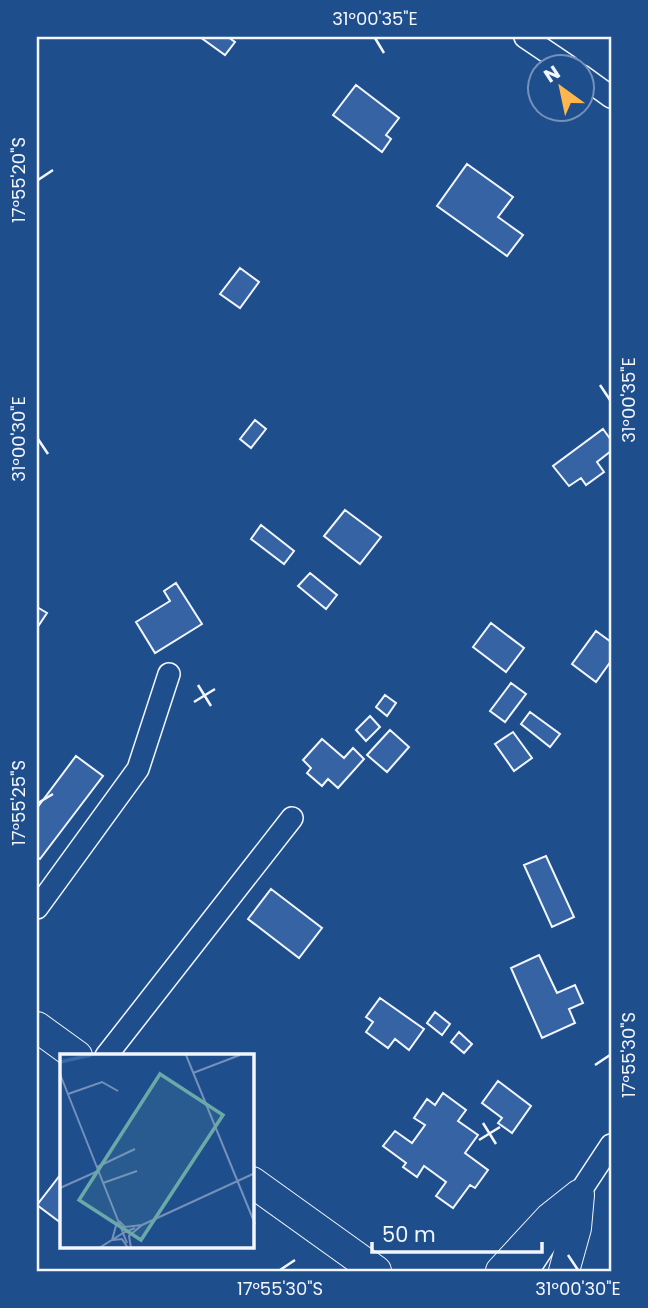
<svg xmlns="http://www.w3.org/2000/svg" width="648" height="1308" font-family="Poppins,sans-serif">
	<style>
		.building { fill: #3563a3; stroke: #f2f6ff; stroke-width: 2 }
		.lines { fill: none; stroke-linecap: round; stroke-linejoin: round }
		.minor-casing { stroke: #f2f6ff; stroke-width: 24 }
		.secondary-casing { stroke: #f2f6ff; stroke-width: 32 }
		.minor { stroke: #1f4e8c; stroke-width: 21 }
		.secondary { stroke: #1f4e8c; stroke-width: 30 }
		.ticks { fill: none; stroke: #f2f6ff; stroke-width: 2.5 }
		.inset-river { fill: none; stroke: #3b69a3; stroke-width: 3.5 }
		.inset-road { fill: none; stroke: #7391ba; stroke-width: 2 }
		.view { fill: #6aa9a8; fill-opacity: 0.15; stroke: #6aa9a8; stroke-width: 3.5 }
		.inset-edge { fill: none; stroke: #f2f6ff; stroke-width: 3.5 }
		.neatline { fill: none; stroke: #f2f6ff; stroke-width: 2.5 }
		.ticks-label { font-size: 18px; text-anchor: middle; fill: #f2f6ff }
	</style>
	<rect width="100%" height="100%" fill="#1f4e8c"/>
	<!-- building -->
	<path class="building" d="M200 37H228L235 42 225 55Z
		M356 85 399 118 386 135 391 139 382 152 333 115Z
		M467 164 513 197 498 217 523 235 507 256 437 206Z
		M240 268 259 282 240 308 220 294Z
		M255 420 266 429 251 448 240 439Z
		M603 429 611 440V451L597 462 604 472 586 485 581 478 569 486 553 466Z
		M345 510 381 537 360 564 324 536Z
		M261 525 294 551 284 564 251 539Z
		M310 573 337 595 326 609 298 586Z
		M176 583 202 624 155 653 136 622 170 601 164 591Z
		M37 607 47 613 37 628Z
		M491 623 524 648 506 672 473 647Z
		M596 631 611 642V661L596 682 572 664Z
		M511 683 526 694 505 722 490 711Z
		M385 695 396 703 387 716 376 707Z
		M530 712 560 734 550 747 521 724Z
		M370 716 380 727 366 741 356 730Z
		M390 730 409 747 387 772 367 755Z
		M513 732 532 758 514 771 495 744Z
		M322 739 344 758 353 748 364 759 338 788 328 779 322 786 307 773 311 768 303 760Z
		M76 756 103 776 40 859 37 857V808Z
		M546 856 574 917 552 927 524 865Z
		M271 889 322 928 299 958 248 919Z
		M539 955 557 993 575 985 583 1003 569 1009 575 1023 542 1038 511 968Z
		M380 998 424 1029 409 1050 395 1039 388 1048 366 1032 373 1022 366 1017Z
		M435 1012 450 1024 442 1035 427 1023Z
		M459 1032 472 1044 464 1053 451 1042Z
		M498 1081 531 1106 512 1133 498 1123 502 1118 482 1103Z
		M443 1093 466 1110 458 1121 478 1135 465 1153 488 1170 475 1188 470 1185 453 1208 436 1196 446 1182 424 1166 417 1177 403 1167 406 1163 383 1146 395 1131 412 1143 425 1125 414 1118 427 1099 435 1105Z
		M61 1174V1223L37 1205Z"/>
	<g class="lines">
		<!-- minor casing -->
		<g class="minor-casing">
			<path id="minor" d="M525 37 568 66
				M582 76 611 97
				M37 908 138 769 169 674
				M106 1056 292 818
				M528 1271 611 1145"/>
		</g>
		<!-- secondary casing -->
		<g class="secondary-casing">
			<path id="secondary" d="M37 1027 77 1056
				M252 1182 376 1271
				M501 1271 550 1218 579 1195
				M564 1271 576 1228 579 1195"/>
		</g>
		<!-- minor -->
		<use href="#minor" class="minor"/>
		<!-- secondary -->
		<use href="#secondary" class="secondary"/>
	</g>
	<!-- ticks -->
	<path class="ticks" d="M375 38 384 53M38 180 53 170M600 385 610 400M38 439 48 454M198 685 211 706M194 702 215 689M38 803 53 794M595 1065 610 1055M483 1123 496 1144M479 1140 500 1127M568 1255 578 1270M280 1270 295 1260"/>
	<!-- overview -->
	<g transform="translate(60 1054)">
		<rect width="194" height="194" fill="#1f4e8c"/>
		<path class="inset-river" d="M0 8 31 1"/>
		<path class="inset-road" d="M126 1 195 170M133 19 180 1M0 20 63 179 39 194M8 40 42 28 58 37M37 113 75 95M43 129 77 117M0 134 38 117M59 167 65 173 82 171M57 168 52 186 62 185 68 194M82 171 195 119M67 189 63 179 75 174M71 194 69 182 82 171"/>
		<path class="view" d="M100 20 163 61 81 186 19 146Z"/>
		<rect width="194" height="194" class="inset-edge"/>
	</g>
	<!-- border -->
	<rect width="648" height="1308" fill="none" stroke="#1f4e8c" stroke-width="77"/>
	<!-- north arrow -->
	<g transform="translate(561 88) rotate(327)"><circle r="33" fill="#1f4e8c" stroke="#7391ba" stroke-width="2"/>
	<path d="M0-5L12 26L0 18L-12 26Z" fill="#ffb74d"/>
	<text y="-10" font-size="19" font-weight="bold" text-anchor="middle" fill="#f2f6ff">N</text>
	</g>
	<!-- scale -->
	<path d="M372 1242v10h170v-10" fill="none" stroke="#f2f6ff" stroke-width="3.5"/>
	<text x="382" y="1242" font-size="21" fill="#f2f6ff" stroke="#1f4e8c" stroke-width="5" paint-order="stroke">50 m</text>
	<rect x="38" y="38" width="572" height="1232" class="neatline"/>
	<g class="ticks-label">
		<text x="375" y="25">31°00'35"E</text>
		<text transform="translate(19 180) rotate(-90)" y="6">17°55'20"S</text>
		<text transform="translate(629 400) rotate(-90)" y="6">31°00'35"E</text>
		<text transform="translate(19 439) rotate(-90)" y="6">31°00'30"E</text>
		<text transform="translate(19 803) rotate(-90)" y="6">17°55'25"S</text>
		<text transform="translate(629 1055) rotate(-90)" y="6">17°55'30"S</text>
		<text x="280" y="1295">17°55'30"S</text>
		<text x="578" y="1295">31°00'30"E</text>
	</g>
</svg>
